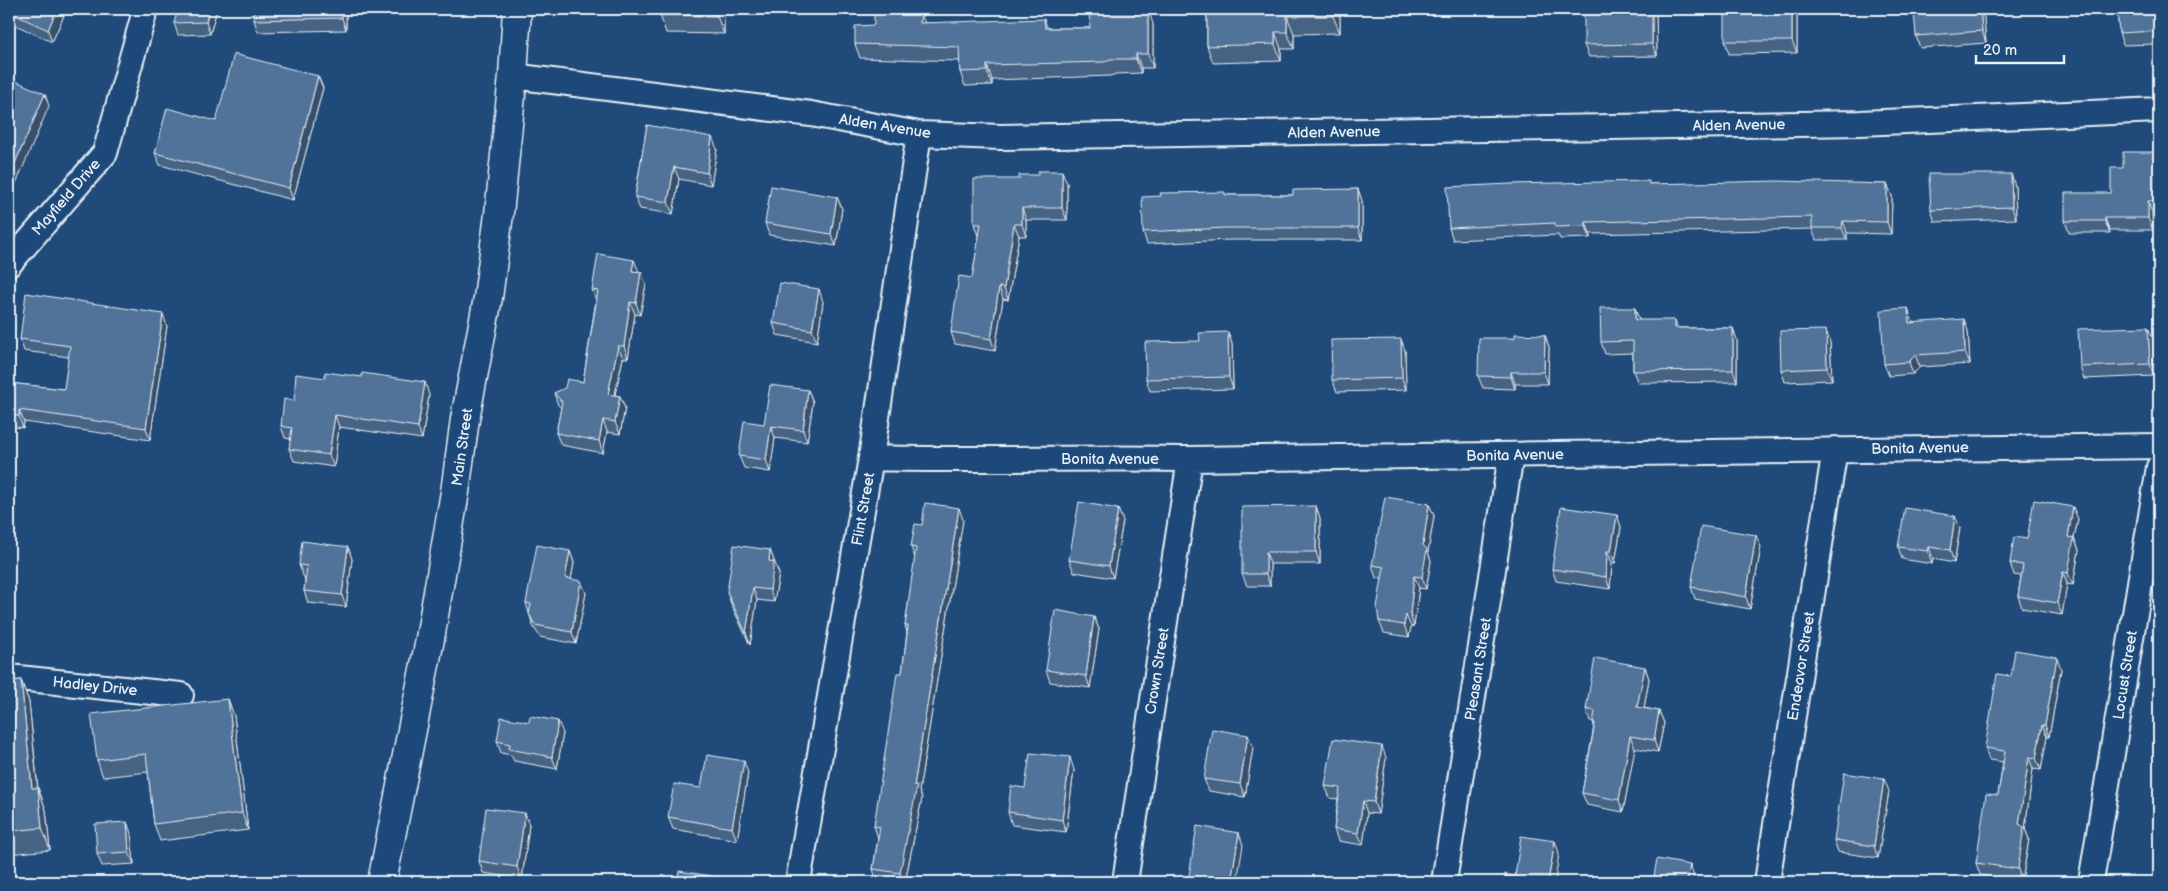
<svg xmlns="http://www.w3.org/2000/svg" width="2168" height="891" font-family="'Balsamiq Sans',sans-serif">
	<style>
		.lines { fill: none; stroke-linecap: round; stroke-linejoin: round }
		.minor-casing { stroke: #e8f1f8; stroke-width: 28 }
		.secondary-casing { stroke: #e8f1f8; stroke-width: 31 }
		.minor { stroke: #1f4a7a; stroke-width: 24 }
		.secondary { stroke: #1f4a7a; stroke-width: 28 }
		.wall { fill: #466384; stroke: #e8f1f8 }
		.shaded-wall { fill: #39506b; stroke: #e8f1f8 }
		.building { fill: #517399; stroke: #e8f1f8 }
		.labels { text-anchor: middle; stroke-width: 5; stroke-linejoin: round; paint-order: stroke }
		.street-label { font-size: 15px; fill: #e8f1f8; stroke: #1f4a7a }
	</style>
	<rect width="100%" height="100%" fill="#1f4a7a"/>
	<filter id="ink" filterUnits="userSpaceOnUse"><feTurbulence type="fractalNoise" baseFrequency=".02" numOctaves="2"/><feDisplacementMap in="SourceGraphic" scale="10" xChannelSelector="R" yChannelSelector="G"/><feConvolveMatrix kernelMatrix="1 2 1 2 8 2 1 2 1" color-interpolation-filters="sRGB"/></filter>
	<g filter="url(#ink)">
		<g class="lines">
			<!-- minor casing -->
			<g class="minor-casing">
				<path id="minor" d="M513 76 811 114 919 134 1001 137 1860 123 2159 110
					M9 264 105 153 143 18 144 9
					M871 458C977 461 1084 457 1190 459L2159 446
					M9 677 181 695
					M798 882 871 458 919 134
					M1125 882 1190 459
					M1444 882 1511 455
					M1767 882 1835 449
					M2091 882 2159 467"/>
			</g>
			<!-- secondary casing -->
			<g class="secondary-casing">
				<path id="secondary" d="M382 882 430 639 455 492 465 419 488 298 499 214 513 76 517 9"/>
			</g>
			<!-- minor -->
			<use href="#minor" class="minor"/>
			<!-- secondary -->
			<use href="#secondary" class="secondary"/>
		</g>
		<!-- wall -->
		<path class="wall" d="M9 9H67L52 42 9 22Z
			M217 9 210 34 178 35 174 23Z
			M346 9V30L258 32 254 20Z
			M724 9V34L666 33 660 15Z
			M1207 9H1340V33L1294 34V49H1281V61L1213 63 1207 46Z
			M1983 9 1986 43 1920 48 1916 36Z
			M2117 9H2146V10L2159 9V53L2158 48 2157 44 2123 45 2119 33Z
			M1797 14V53L1729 54 1725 41Z
			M1656 15 1657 56 1589 57 1584 45Z
			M925 23 1048 28H1090L1153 24V68H1141V73L1116 74 1110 76 992 80V85L965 86 960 72 959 61 860 58 855 44Z
			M318 76 323 88 293 200 160 165 155 153 216 121Z
			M647 125 717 149 711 185 679 179 673 214 640 209 635 197Z
			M2159 152V213H2152L2153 230H2109L2110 233H2069L2065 221 2111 193 2123 168Z
			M2011 174 2015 186 2016 219 1935 222 1931 210Z
			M1019 179 1067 183V220H1026V236H1019L1008 300 1003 299 995 351 955 344 951 332 972 278 979 236H978L974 224Z
			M1650 184H1887L1892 196 1891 234 1847 233V240H1816L1812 229 1590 234V238L1560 239 1558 235 1453 240 1449 228Z
			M1358 189 1362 201V240H1230L1147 244 1143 232 1226 195H1293Z
			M837 197 842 209 836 246 769 235 765 223Z
			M634 260 638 272H641L646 284 640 315 635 314 628 358H623L615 395 620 396 625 408 620 434 607 432 603 453 561 445 556 433 561 408 558 405 554 393 583 382 596 300 592 290Z
			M823 302 817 342 777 335 773 323Z
			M1635 308 1639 320 1678 328H1733L1737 340V382L1638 383 1633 371V353L1605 354 1601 342Z
			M1908 308 1912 323 1968 331 1970 364 1920 367 1913 374 1889 376 1884 364Z
			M167 326 150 440 24 422 23 428 9 426V383L64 389 69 357 24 351 20 339Z
			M1228 332 1232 344 1233 389 1150 391 1146 379 1200 341Z
			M1545 335 1549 347 1548 384H1515V389L1483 388 1478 376 1515 338Z
			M1401 339 1405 351 1406 390 1337 392 1332 380Z
			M2153 339 2154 376 2084 379 2080 367Z
			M1830 342 1832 380 1785 382 1781 370Z
			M808 390 813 402 807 442 775 438 770 472 744 468 739 456 764 424Z
			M429 395 422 439 339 427 334 467 294 461 289 449 291 439 285 438 281 426 294 401Z
			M1429 504 1434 516 1428 552 1431 561 1426 589 1419 588 1414 626 1411 627 1409 637 1384 633 1379 621 1382 578H1376L1372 565Z
			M1316 506 1320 518V564H1270V586H1247L1242 574Z
			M1118 509 1123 521 1113 578 1074 572 1069 560Z
			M1617 515 1621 527 1615 563H1612L1610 589 1556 581 1552 569Z
			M2078 519 2074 538 2079 550 2073 585 2067 584 2062 615 2022 608 2018 596 2021 576 2014 575 2010 563 2027 539Z
			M963 520 919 791 922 798 905 882H885L877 881 873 869 878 838 874 826 902 673 907 632 905 626 915 558 911 547 922 525Z
			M1960 528 1954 563 1933 559 1932 564 1902 559 1898 547Z
			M348 547 352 559 346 607 308 603 304 591 305 578H304L299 565Z
			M1761 547 1750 609 1695 599 1691 587Z
			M770 550 779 574 774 602 757 600 750 645 731 604 727 592Z
			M570 551 574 563 571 579 586 593 576 644 540 637 533 626 526 603Z
			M1094 617 1099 629 1090 688 1050 682 1046 670Z
			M1645 667 1649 679 1644 708 1659 711 1664 723 1658 752 1635 748 1623 812 1587 805 1582 793 1594 726 1593 721H1590L1586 709Z
			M2061 669 2049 737H2047L2041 770 2033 769 2025 829 2029 839 2022 881 1980 875 1976 863 1998 795 2003 762 1989 760 1985 748 2011 676Z
			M21 680 29 702 38 788 46 810 50 850 9 854V681Z
			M228 699 234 716 248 830 160 841 154 824 148 772 103 777 97 760Z
			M563 733 557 769 514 761 511 755 501 753 497 741Z
			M1253 747 1245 797 1209 791 1204 779Z
			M1386 758 1378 814 1367 813 1363 845 1338 841 1334 829 1338 799 1330 798 1325 786Z
			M1074 770 1066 832 1012 825 1008 812 1025 788Z
			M748 773 737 840 673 829 668 817 701 788Z
			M1889 791 1878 858 1838 852 1834 840Z
			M525 813 529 825 522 879 483 873 479 861Z
			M127 822 131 834 134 864 102 866 97 854Z"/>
		<!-- shaded-wall -->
		<path class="shaded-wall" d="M57 9H67L52 42 48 30Z
			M209 9H217L210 34 206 22Z
			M342 9H346V30L342 18Z
			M718 9H724V34L717 16Z
			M1148 9 1153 24V68L1148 54Z
			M1333 9H1340V33L1333 16Z
			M1652 9H1654L1656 15 1657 56 1652 44Z
			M1792 9H1795L1797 14V53L1792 41Z
			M1980 9H1983L1986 43 1982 31Z
			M921 13 926 27 920 23Z
			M1287 16 1294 34V49L1287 32Z
			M1044 19 1050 34 1045 28Z
			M1275 32 1281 49V61L1275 44Z
			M1136 54 1141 68V73L1136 59Z
			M987 65 992 80V85L987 71Z
			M318 76 323 88 293 200 289 188Z
			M45 94 49 106 9 200V177Z
			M712 137 717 149 711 185 707 173Z
			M674 167 679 179 673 214 668 202Z
			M1062 171 1067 183V220L1062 208Z
			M2011 174 2015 186 2016 219 2012 207Z
			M1887 184 1892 196 1891 234 1887 222Z
			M1358 189 1362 201V240L1358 228Z
			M837 197 842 209 836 246 831 234Z
			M2148 201 2152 213 2153 230 2148 218Z
			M1022 208 1026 220V236L1022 224Z
			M2105 218 2110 233 2105 221Z
			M1843 221 1847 233V240L1842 228Z
			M1586 222 1590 234V238L1586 226Z
			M1014 224 1019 236 1008 300 1004 288Z
			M634 260 639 272 632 271Z
			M641 272 646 284 640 315 636 303Z
			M999 287 1003 299 995 351 991 339Z
			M819 289 823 302 817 342 812 330Z
			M630 302 635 314 628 358 624 346Z
			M1635 308 1639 320H1635Z
			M1908 308 1912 320 1913 335 1909 323Z
			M163 314 167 326 150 440 146 428Z
			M1964 319 1968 331 1970 364 1965 352Z
			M1675 320 1679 332 1675 328Z
			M2148 327 2153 339 2154 376 2150 364Z
			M1733 328 1737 340V382L1733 370Z
			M1826 330 1830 342 1832 380 1827 368Z
			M1228 332 1232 344 1233 389 1229 377Z
			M1545 335 1549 347 1548 384 1544 372Z
			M1401 339 1405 351 1406 390 1402 378Z
			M618 346 623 358 612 406 608 394Z
			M1915 355 1920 367 1913 374 1909 362Z
			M1511 372 1515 384V389L1511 377Z
			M425 382 429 395 422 439 418 427Z
			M808 390 813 402 807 442 803 430Z
			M620 396 625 408 620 434 615 422Z
			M19 410 24 422 23 428 19 416Z
			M335 415 339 427 334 467 329 455Z
			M603 420 607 432 603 453 599 441Z
			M771 426 775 438 770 472 766 460Z
			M1429 504 1434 516 1428 552 1431 561 1426 589 1422 577 1423 545Z
			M1316 506 1320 518V564L1316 552Z
			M2073 507 2078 519 2074 538 2079 550 2073 585 2068 573V537Z
			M959 508 963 520 919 791 922 798 905 882H903L900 873Z
			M1118 509 1123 521 1113 578 1109 566Z
			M1617 515 1621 527 1615 563 1611 551Z
			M1955 516 1960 528 1954 563 1950 550Z
			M1756 535 1761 547 1750 609 1746 597Z
			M348 547 352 559 346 607 342 595Z
			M1929 547 1933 559 1932 564 1928 551Z
			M770 550 779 574 774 602 770 590 769 561Z
			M570 551 574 563 569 590 565 578Z
			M1607 551 1612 563 1610 589 1606 577Z
			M1266 552 1270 564V586L1266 574Z
			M2063 572 2067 584 2062 615 2057 603Z
			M1414 576 1419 588 1414 626 1410 614Z
			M581 581 586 593 576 644 572 632Z
			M753 588 757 600 750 645 746 633Z
			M1406 615 1411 627 1409 637 1404 625Z
			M1094 617 1099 629 1090 688 1086 676Z
			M2057 657 2061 669 2049 737 2045 725Z
			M1645 667 1649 679 1642 719 1637 707Z
			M21 680 29 702 40 811 32 788Z
			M228 699 234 716 248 830 242 813Z
			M1659 711 1664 723 1658 752 1654 740Z
			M558 721 563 733 557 769 552 757Z
			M2042 725 2047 737 2041 770 2036 758Z
			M1248 735 1253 747 1245 797 1240 784Z
			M1630 736 1635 748 1623 812 1619 800Z
			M1382 746 1386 758 1378 814 1374 802Z
			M1070 757 1074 770 1066 832 1062 820Z
			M2029 757 2033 769 2025 829 2029 839 2022 881 2018 869 2019 824Z
			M744 761 748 773 737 840 732 828Z
			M1884 779 1889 791 1878 858 1874 846Z
			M38 788 46 810 50 850 42 828Z
			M1363 801 1367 813 1363 845 1358 833Z
			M525 813 529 825 522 879 517 867Z
			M127 822 131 834 134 864 129 852Z
			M1239 833 1243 845 1237 882H1231Z
			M1555 841 1559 853 1555 882H1548Z
			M1690 865 1694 877 1693 882H1687Z"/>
		<!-- building -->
		<path class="building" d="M9 9H57L48 30 9 12Z
			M178 9H209L206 22 174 23Z
			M253 9H342V18L254 20Z
			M660 9H718L717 16 660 15Z
			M1089 9H1148V54H1136V59H1110L1104 62 987 65V71L960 72 959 47 855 44V26L874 25V11L921 13 920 23 1044 19 1045 28H1090Z
			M1207 9H1333V16H1287V32H1275V44L1207 46Z
			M1584 9H1652V44L1584 45Z
			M1725 9H1792V41H1725Z
			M1927 9H1980L1982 31 1916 36 1914 11 1927 10Z
			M2117 9H2144V10L2159 9V48H2158L2156 31 2119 33Z
			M234 54 318 76 289 188 155 153 167 108 216 121Z
			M9 78 45 94 9 177Z
			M647 125 712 137 707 173 674 167 668 202 635 197Z
			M2123 152H2159V201H2148V218H2105V221H2065V193H2111V168H2123Z
			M1038 171H1062V208H1022V224H1014L1004 288 999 287 991 339 951 332 959 276 972 278 981 224H974V179H1019V175H1038Z
			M1929 174H2011L2012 207 1931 210Z
			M1649 181V184L1778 181 1887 184V222L1843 221 1842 228H1812V217L1586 222V226L1555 227V223L1449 228 1447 187 1510 184Z
			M771 186 837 197 831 234 765 223Z
			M1358 189V228H1226L1143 232 1142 197 1161 196 1160 193 1225 192V195H1293V190Z
			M598 254 634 260 632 271 641 272 636 303 630 302 624 346H618L608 394 620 396 615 422 603 420 599 441 556 433 562 402 554 393 565 388 567 379 583 382 598 291 592 290Z
			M780 283 819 289 812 330 773 323Z
			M26 293 163 314 146 428 19 410V416L9 415V383L64 389 70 346 20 339Z
			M1600 308H1635V320H1675V328H1733V370L1633 371V341L1601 342Z
			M1908 308 1909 323 1964 319 1965 352 1915 355 1909 362 1884 364 1881 310Z
			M2148 327 2150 364 2080 367 2078 329Z
			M1826 330 1827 368 1781 370 1780 331Z
			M1228 332 1229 377 1146 379 1145 342 1200 341 1199 333Z
			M1515 334 1545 335 1544 372H1511V377L1478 376 1479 338H1515Z
			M1401 339 1402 378 1332 380 1331 340Z
			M325 372 362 377V373L425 382 418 427 335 415 329 455 289 449 292 428 281 426 284 399 294 401 296 374 325 378Z
			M770 385 808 390 803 430 771 426 766 460 739 456 744 421 764 424Z
			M1385 497 1429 504 1423 545 1427 549 1422 577 1414 576 1410 614 1406 615 1404 625 1379 621 1377 607 1384 567 1372 565Z
			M2034 500 2073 507 2068 537 2074 538 2068 573 2063 572 2057 603 2018 596 2023 565 2010 563 2014 537 2027 539Z
			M1079 502 1118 509 1109 566 1069 560Z
			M925 503 959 508 914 786H917L900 873 873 869 880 827 874 826 897 673H902L908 626H905L916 548 911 547 915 524 922 525Z
			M1316 506V552H1266V574H1242V507Z
			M1561 507 1617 515 1611 551H1607L1606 577 1552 569Z
			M1905 508 1955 516 1950 550 1929 547 1928 551 1898 547Z
			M1701 526 1756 535 1746 597 1691 587Z
			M302 541 348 547 342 595 304 591 307 566 299 565Z
			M537 545 570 551 565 578 581 581 572 632 535 625 529 614 531 604 526 603Z
			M734 545 770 550 769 561 774 562 770 590 753 588 746 633 727 592Z
			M1055 610 1094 617 1086 676 1046 670Z
			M2015 650 2057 657 2045 725H2042L2036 758 2029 757 2019 824 2024 827 2018 869 1976 863 1986 794 1998 795 2005 751 1985 748 1997 674 2011 676Z
			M1595 658 1645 667 1637 707 1659 711 1654 740 1630 736 1619 800 1582 793 1595 723H1593L1595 711 1586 709Z
			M21 680 32 788H38L42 828 9 831V681Z
			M228 699 242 813 154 824 146 754 97 760 91 714Z
			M530 716 558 721 552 757 509 749 510 744 497 741 501 717 529 722Z
			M1212 729 1248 735 1240 784 1204 779Z
			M1333 739 1382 746 1374 802 1363 801 1358 833 1334 829 1340 788 1325 786Z
			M1030 753 1070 757 1062 820 1008 812 1011 786 1025 788Z
			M707 755 744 761 732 828 668 817 674 784 701 788Z
			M1844 773 1884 779 1874 846 1834 840Z
			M486 808 525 813 517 867 479 861Z
			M127 822 129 852 97 854 95 824Z
			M1197 826 1239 833 1231 882H1188Z
			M1521 836 1555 841 1548 882H1504L1505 874 1515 876Z
			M1657 859 1690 865 1687 882H1653Z
			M679 871 724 878 723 882H677Z"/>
	</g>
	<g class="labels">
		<!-- street labels -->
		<g class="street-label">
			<text transform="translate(1739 125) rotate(-1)" y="5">Alden Avenue</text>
			<text transform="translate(885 126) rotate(9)" y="5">Alden Avenue</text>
			<text transform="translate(1334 132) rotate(-1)" y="5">Alden Avenue</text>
			<text transform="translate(66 197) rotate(-49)" y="5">Mayfield Drive</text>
			<text transform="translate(462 447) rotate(-82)" y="5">Main Street</text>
			<text transform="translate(1920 448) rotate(-1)" y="5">Bonita Avenue</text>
			<text transform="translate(1515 455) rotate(-1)" y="5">Bonita Avenue</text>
			<text x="1110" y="464">Bonita Avenue</text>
			<text transform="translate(863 509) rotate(-80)" y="5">Flint Street</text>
			<text transform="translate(1801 666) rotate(-81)" y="5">Endeavor Street</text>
			<text transform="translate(1478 669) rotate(-81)" y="5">Pleasant Street</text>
			<text transform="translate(1157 671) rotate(-81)" y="5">Crown Street</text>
			<text transform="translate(2125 675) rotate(-81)" y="5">Locust Street</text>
			<text transform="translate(95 686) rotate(6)" y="5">Hadley Drive</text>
		</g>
	</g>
	<!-- margin -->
	<rect width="2168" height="891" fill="none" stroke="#1f4a7a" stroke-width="30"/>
	<rect x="15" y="15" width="2138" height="861" fill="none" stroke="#e8f1f8" stroke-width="2" filter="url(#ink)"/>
	<!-- scale -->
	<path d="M1976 55v8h88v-8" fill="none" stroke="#e8f1f8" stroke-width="2.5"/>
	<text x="1983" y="55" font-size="15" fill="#e8f1f8" stroke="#1f4a7a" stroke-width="4" paint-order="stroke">20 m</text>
</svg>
